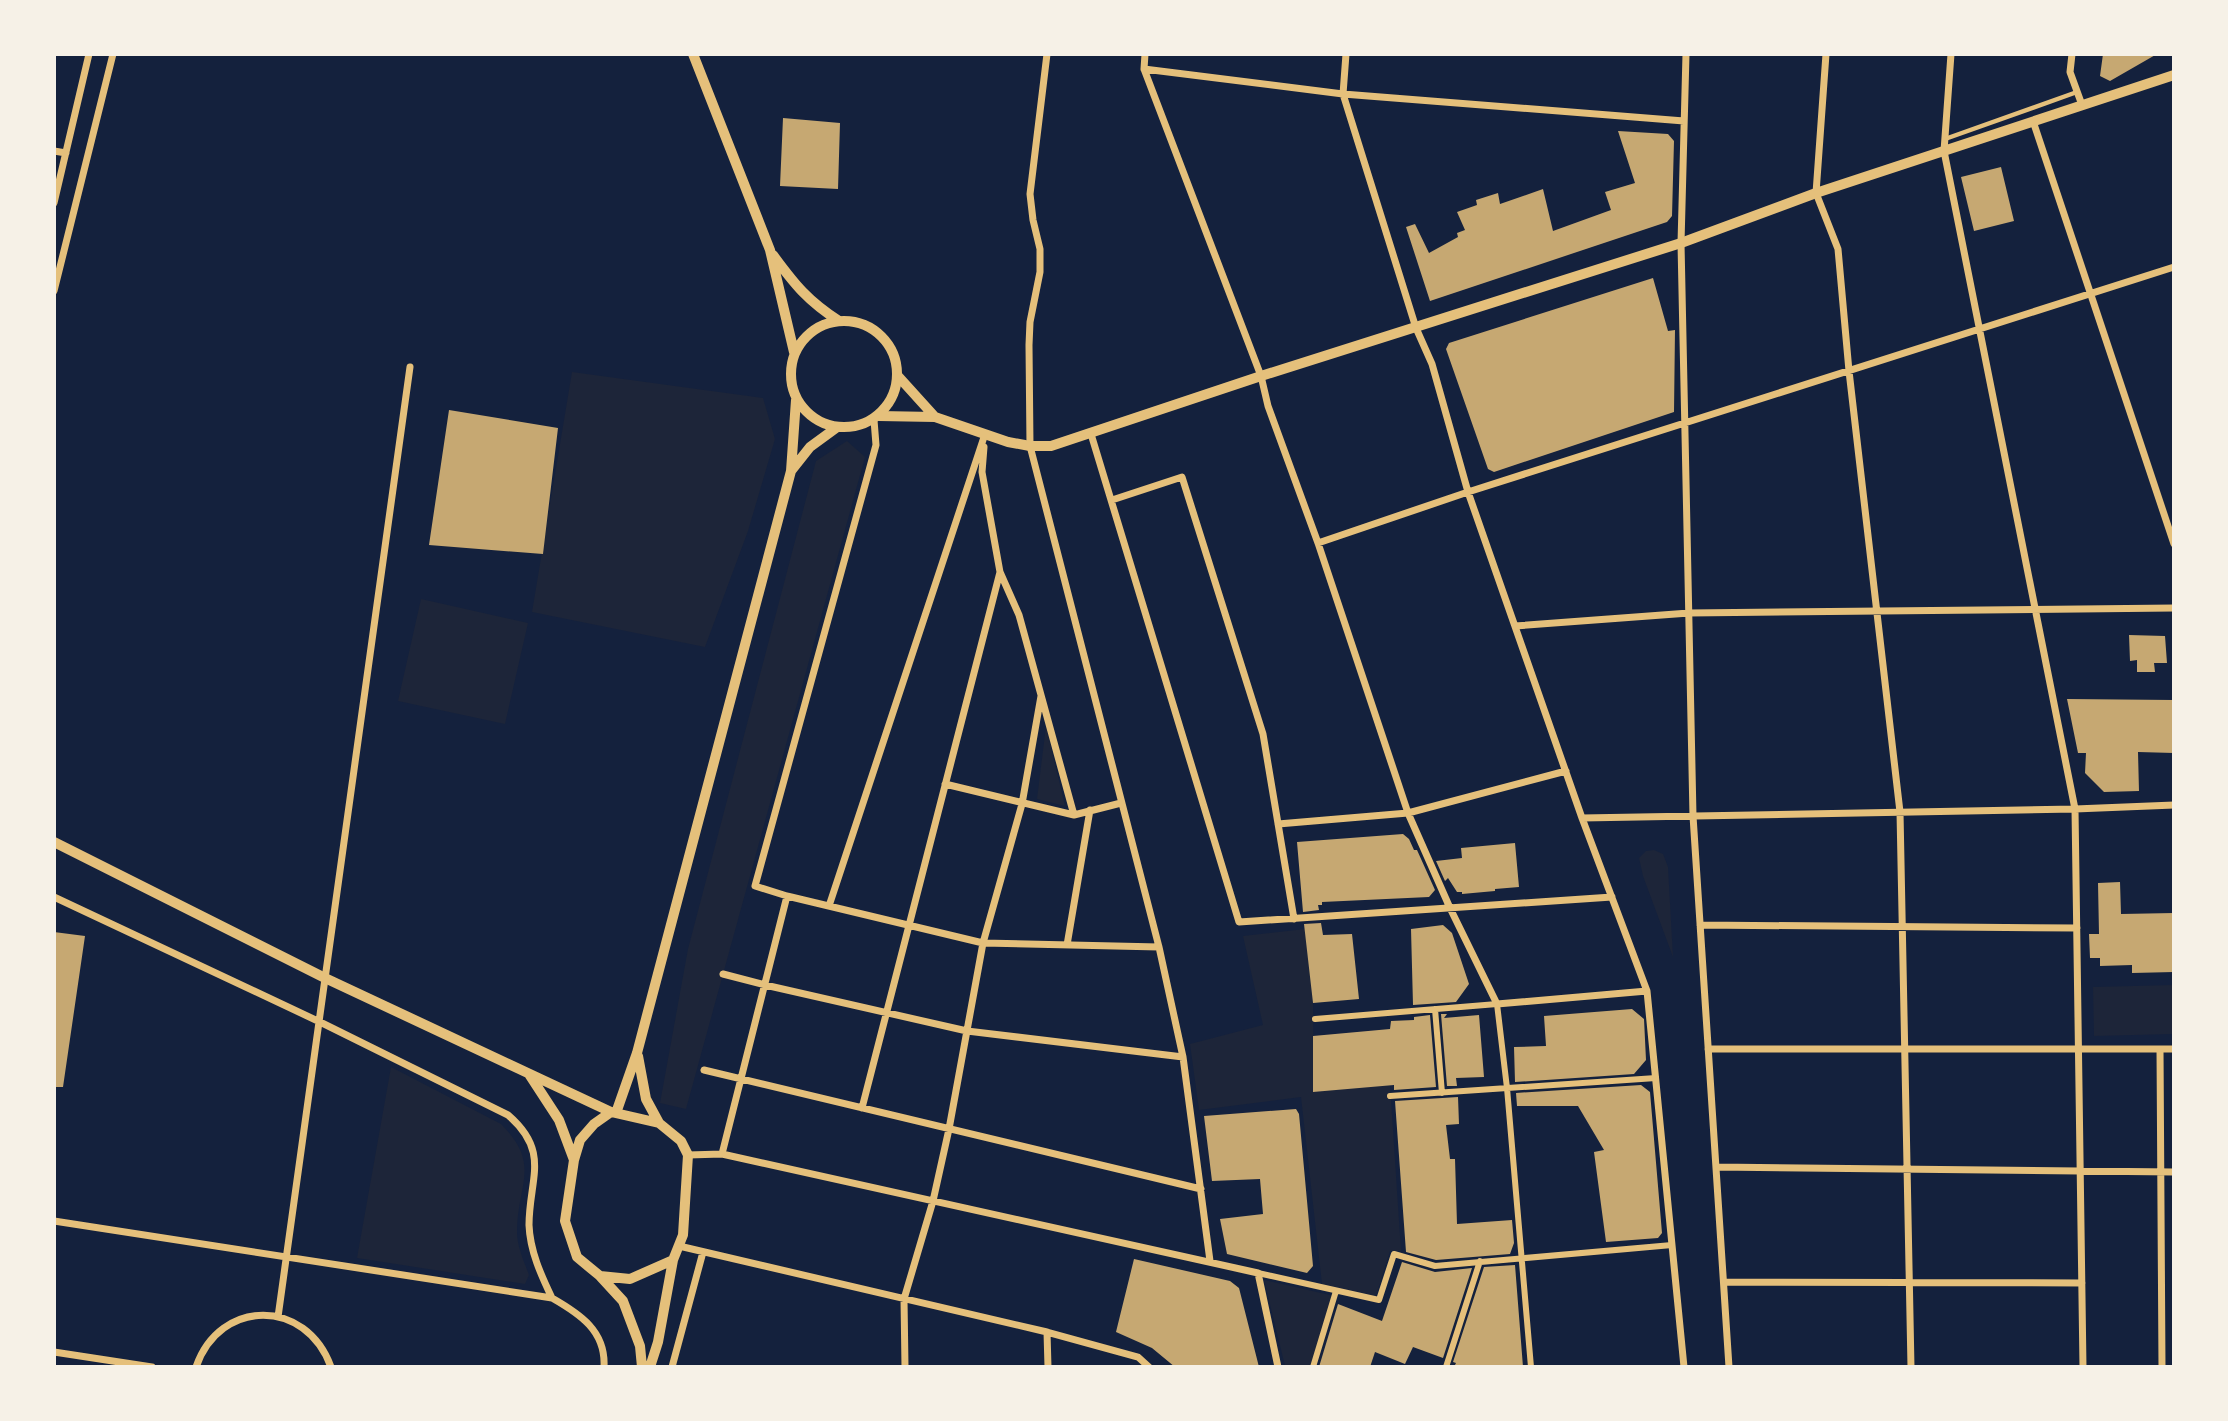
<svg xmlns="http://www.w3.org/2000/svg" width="2228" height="1421" font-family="'Public Sans',sans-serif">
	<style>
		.green { fill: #1d2539 }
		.building { fill: #c6a872 }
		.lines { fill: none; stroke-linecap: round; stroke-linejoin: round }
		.service { stroke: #e5c07b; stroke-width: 4.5 }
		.pedestrian { stroke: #e5c07b; stroke-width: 6 }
		.minor { stroke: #e5c07b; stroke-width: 7 }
		.tertiary { stroke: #e5c07b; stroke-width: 10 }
		.secondary { stroke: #e5c07b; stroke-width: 10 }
	</style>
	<rect width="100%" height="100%" fill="#14213d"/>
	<!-- green -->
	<path class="green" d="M572 372 763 398 775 439 748 531 705 647 532 612Z
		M847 441 865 457 686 1109 660 1103 688 949 816 461Z
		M421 599 528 623 505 724 398 701Z
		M1046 726 1065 806 1037 799Z
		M1654 850 1663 854 1668 867 1673 957 1643 876 1639 858 1646 851Z
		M1305 929 1313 1003 1314 1092 1390 1085 1401 1251H1390L1376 1296 1322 1284 1301 1097 1199 1110 1190 1044 1263 1025 1243 936Z
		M2174 985V1034L2094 1036 2093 987Z
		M391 1067 501 1124C542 1165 517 1184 517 1232 517 1247 524 1261 529 1275L525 1284 357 1258Z
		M1264 1280 1334 1296 1312 1367 1285 1366Z"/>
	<!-- building -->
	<path class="building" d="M2103 54H2157L2110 81 2100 76Z
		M783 118 840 123 838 189 780 186Z
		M1618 131 1668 134 1674 141 1672 216 1667 222 1430 301 1406 227 1415 224 1429 253 1458 237 1457 233 1465 230 1457 212 1477 205 1476 200 1498 193 1500 204 1543 189 1553 231 1611 210 1605 192 1635 183Z
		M2001 167 2014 221 1974 231 1961 177Z
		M1653 278 1668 331 1675 330 1674 412 1494 472 1488 469 1446 349 1449 343Z
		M449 410 558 428 543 554 429 545Z
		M2129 635 2165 636 2167 663H2154L2155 672H2137V660L2130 661Z
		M2067 699 2174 700V753L2138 752 2139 791 2104 792 2085 773 2086 753H2078Z
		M1403 834 1409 839 1414 850H1417L1435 890 1429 897 1322 902V905H1318L1319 910 1303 912 1297 842Z
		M1515 843 1519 887 1495 889V891L1462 894V892H1457L1448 878 1445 881 1436 861 1462 858 1461 848Z
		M2120 882 2121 914 2174 913V972L2132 973V965L2100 966V958H2090L2089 934H2099L2098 883Z
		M1321 923 1323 935 1352 934 1359 999 1313 1003 1304 924Z
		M1443 925 1452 933 1469 984 1456 1002 1413 1005 1411 929Z
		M54 932 85 936 63 1087H54Z
		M1632 1009 1644 1019 1646 1060 1634 1074 1515 1082 1514 1047 1546 1046 1544 1016Z
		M1441 1014H1447L1444 1018 1479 1015 1484 1077 1456 1078 1457 1086H1447Z
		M1430 1015 1436 1087 1394 1090V1085L1313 1092V1036L1390 1029 1391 1021 1414 1020V1017Z
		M1641 1085 1650 1092 1662 1233 1658 1238 1606 1242 1594 1152 1604 1150 1578 1106H1517L1516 1093Z
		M1458 1097 1459 1124 1446 1125 1450 1159H1455L1457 1224 1512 1220 1514 1243 1510 1254 1436 1260 1406 1252 1395 1101Z
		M1296 1109 1299 1114 1313 1266 1307 1273 1227 1254 1220 1219 1263 1214 1260 1179 1212 1181 1204 1116Z
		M1134 1259 1230 1281 1239 1288 1259 1367H1175L1152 1348 1116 1332Z
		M1402 1262 1435 1272 1472 1268 1443 1358 1413 1347 1405 1364 1375 1352 1370 1367H1319L1338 1304 1382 1321Z
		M1515 1265 1523 1367H1454L1456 1363 1453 1362 1484 1267Z"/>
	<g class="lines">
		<!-- service -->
		<path class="service" d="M1945 139 2077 92"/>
		<!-- pedestrian -->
		<path class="pedestrian" d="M1435 1009 1442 1093
			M1315 1019 1497 1004 1507 1088 1531 1367
			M1390 1096 1656 1078
			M1258 1273 1379 1300 1394 1254 1435 1266 1672 1245
			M1313 1367 1336 1291
			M1446 1367 1480 1261"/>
		<!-- minor -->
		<path class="minor" d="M1047 54 1030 194 1033 220 1040 249V272L1030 322 1029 345 1030 446 1159 947 1183 1057 1210 1261
			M1145 54 1144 69 1261 376 1268 406 1318 543 1408 813 1450 908 1497 1004 1647 991
			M1346 54 1343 94 1416 328 1432 364 1468 492 1582 818 1647 991 1684 1367
			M1686 54 1681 243 1693 816 1729 1367
			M1826 54 1816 193 1838 249 1849 371 1900 812 1911 1367
			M1951 54 1944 151 2075 809 2083 1367
			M2072 54 2070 72 2082 105
			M1144 69 1343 94 1684 121
			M2033 121 2174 544
			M54 151 66 153
			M54 203 89 54
			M54 291 113 54
			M874 420 876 445 755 886 787 896 983 943 1159 947
			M1091 434 1239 922 1612 897
			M984 447 982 472 1000 572 1019 615 1074 815
			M1112 500 1182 477 1263 734 1294 919
			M1318 543 1468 492 2174 267
			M1515 626 1689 613 2174 608
			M945 784 1074 815 1121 803
			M1582 818 2075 809 2174 805
			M1278 824 1408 813 1566 771
			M54 897 320 1022 508 1115C551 1152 529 1179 529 1225 530 1251 541 1275 552 1298
			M829 906 985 434
			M1700 925 2077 928
			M1067 945 1090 810
			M723 974 765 985 967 1031 1183 1057
			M1708 1049H2174
			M2160 1049 2162 1367
			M704 1070 1201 1189
			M862 1108 1000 572
			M722 1154 787 896
			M688 1155 722 1154 1258 1273 1278 1367
			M1716 1167 2174 1172
			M54 1221 552 1298C580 1314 606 1331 604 1367
			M679 1246 1047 1332 1138 1357 1149 1367
			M1724 1282 2082 1283
			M278 1317 410 367
			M1047 1332 1048 1367
			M54 1352 152 1367
			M196 1367C220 1298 306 1298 331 1367
			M672 1367 703 1252
			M905 1367 904 1299 933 1201 949 1129 983 943 1022 804 1041 696"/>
		<!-- tertiary -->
		<path class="tertiary" d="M897 375 935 417
			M879 416 935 417 1008 442 1030 446H1051L1261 376 1681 243 1816 193 2174 75"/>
		<!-- secondary -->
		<path class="secondary" d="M693 54 770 250 794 352
			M773 255C795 285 808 301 839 321
			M791 374a53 53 0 1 1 106 0a53 53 0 1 1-106 0Z
			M791 471 810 447 836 428
			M54 842 325 978 611 1112
			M638 1056 646 1099 659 1123
			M529 1074 559 1120 574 1160
			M611 1112 659 1123 681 1141 688 1155 683 1235 673 1260 630 1279 600 1276 577 1257 565 1221 574 1160 580 1140 594 1124Z
			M616 1113 637 1053 791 471 796 400
			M600 1276 623 1301 640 1346 642 1367
			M650 1367 658 1342 673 1260"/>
	</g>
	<!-- border -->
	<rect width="2228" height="1421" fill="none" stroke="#f6f1e7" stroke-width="112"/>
</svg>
